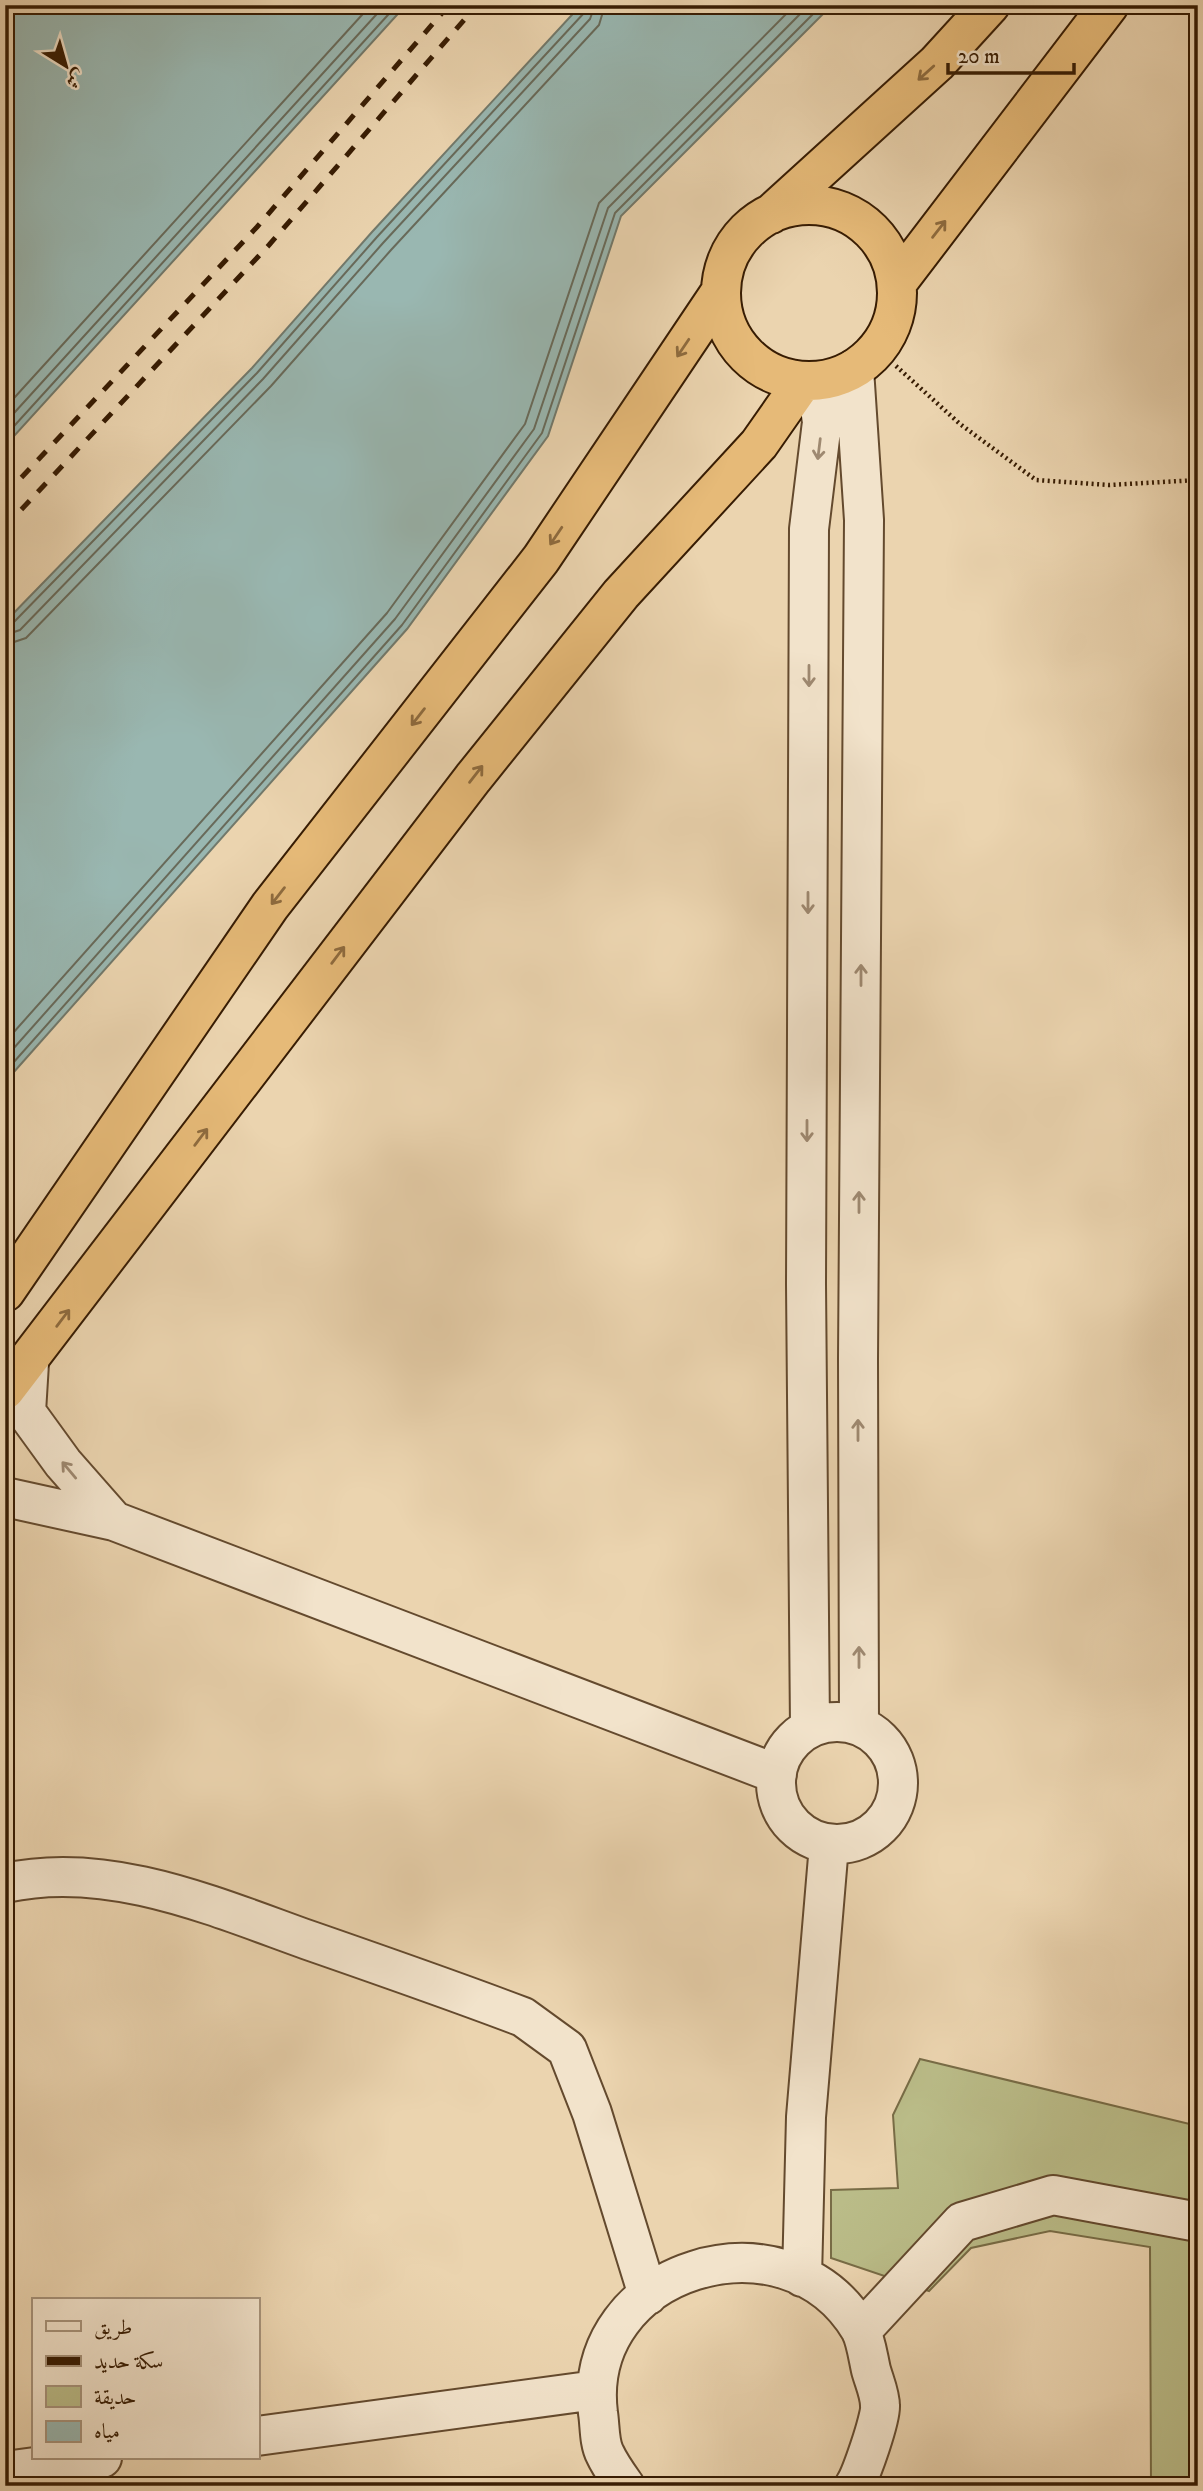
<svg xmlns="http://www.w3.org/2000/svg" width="1203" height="2491" font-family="'IM FELL DW Pica',Amiri,serif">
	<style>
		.green { fill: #babc88; stroke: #786c46; stroke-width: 2 }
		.water { fill: #99b7b1; stroke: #72796b; stroke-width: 2 }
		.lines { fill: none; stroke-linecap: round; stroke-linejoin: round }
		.shore { stroke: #686a5a; stroke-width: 2 }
		.minor-casing { stroke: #644a2e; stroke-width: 42 }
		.trunk-casing { stroke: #371c03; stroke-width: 42 }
		.path { stroke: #371c03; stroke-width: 4.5; stroke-dasharray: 2 3.5; stroke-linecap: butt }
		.minor { stroke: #f2e3cb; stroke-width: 38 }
		.trunk { stroke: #e6ba78; stroke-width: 38 }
		.rail { stroke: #371c03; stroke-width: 5; stroke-dasharray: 12 12; stroke-linecap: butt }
		.oneway { stroke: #8e6b3e }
		.oneway2 { stroke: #9e8971 }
	</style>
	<rect width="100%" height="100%" fill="#ebd4af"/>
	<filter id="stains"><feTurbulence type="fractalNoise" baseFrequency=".00286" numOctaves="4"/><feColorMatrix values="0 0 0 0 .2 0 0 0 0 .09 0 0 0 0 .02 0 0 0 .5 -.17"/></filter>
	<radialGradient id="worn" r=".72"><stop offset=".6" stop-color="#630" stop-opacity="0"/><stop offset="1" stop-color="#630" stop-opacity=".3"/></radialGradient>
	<!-- green -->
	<path class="green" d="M920 2059 1198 2126V2486H1151L1150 2247 1050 2231 971 2248 929 2291 831 2258V2190L898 2188 893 2115Z"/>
	<!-- water -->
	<path class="water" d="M5 5H406L5 446Z
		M581 5H832L621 216 548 436 407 629 5 1082V622L252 368 372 232Z"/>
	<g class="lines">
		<!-- shore -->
		<path class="shore" d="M5 408 371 5
			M5 423 385 5
			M5 436 397 5
			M5 626 13 623 257 373 377 237 584 13 586 5
			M5 635 20 630 263 379 383 243 590 19 595 5
			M5 645 26 638 271 386 391 250 599 25 605 5
			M5 1042 387 613 525 424 599 203 795 5
			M5 1058 395 619 534 429 608 208 809 5
			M5 1072 402 625 542 433 615 213 822 5"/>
		<!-- minor casing -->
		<g class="minor-casing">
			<path id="minor" d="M854 369 864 520 858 1359 859 1726
				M29 1363 26 1412 63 1463 114 1521
				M5 1497 114 1521 777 1774
				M776 1783a61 61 0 1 1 122 0a61 61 0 1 1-122 0Z
				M810 1727 806 1284 809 529 822 422 816 381
				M5 1883C108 1860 213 1906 308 1940 380 1965 452 1990 523 2017L567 2049 592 2113 648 2295
				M802 2277 806 2117 829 1845
				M861 2331 962 2222 1053 2195 1198 2222
				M257 2436 596 2390
				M5 2471 102 2458
				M625 2486C618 2476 610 2465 605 2454 599 2443 600 2425 598 2413 580 2269 786 2205 860 2329 866 2340 868 2357 871 2370 874 2381 880 2394 880 2406 881 2418 861 2476 854 2486"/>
		</g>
		<!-- trunk casing -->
		<g class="trunk-casing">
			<path id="trunk" d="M721 293a88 88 0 1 1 176 0a88 88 0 1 1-176 0Z
				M771 214 937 63 990 5
				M897 283 1109 5
				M5 1292 270 906 541 559 721 291
				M5 1390 473 778 621 594 759 444 803 381"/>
		</g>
		<!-- path -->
		<path class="path" d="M896 366 960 424 1036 480 1109 485 1198 480"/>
		<!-- minor -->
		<use href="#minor" class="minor"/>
		<!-- trunk -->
		<use href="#trunk" class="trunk"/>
		<!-- rail -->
		<path class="rail" d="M5 495 257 227 449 5
			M5 527 269 245 477 5"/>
	</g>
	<!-- one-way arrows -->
	<defs><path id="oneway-shaft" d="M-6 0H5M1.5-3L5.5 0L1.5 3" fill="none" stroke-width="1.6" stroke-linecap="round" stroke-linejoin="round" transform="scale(1.75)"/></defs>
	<g class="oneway">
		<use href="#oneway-shaft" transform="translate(926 73) rotate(138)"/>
		<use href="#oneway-shaft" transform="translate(939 229) rotate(-52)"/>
		<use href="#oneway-shaft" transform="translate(683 348) rotate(124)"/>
		<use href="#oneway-shaft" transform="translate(556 536) rotate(124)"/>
		<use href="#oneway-shaft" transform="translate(418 717) rotate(128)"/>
		<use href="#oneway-shaft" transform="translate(476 774) rotate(-52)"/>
		<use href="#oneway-shaft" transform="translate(278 896) rotate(128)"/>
		<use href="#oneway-shaft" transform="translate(338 955) rotate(-53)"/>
		<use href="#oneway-shaft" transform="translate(201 1137) rotate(-53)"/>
		<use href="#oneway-shaft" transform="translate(63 1318) rotate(-53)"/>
	</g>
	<g class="oneway2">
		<use href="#oneway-shaft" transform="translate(819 449) rotate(97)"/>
		<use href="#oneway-shaft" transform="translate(809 676) rotate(90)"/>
		<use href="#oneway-shaft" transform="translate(808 903) rotate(90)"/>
		<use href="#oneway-shaft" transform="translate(861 975) rotate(-90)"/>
		<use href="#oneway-shaft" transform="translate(807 1131) rotate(90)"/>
		<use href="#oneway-shaft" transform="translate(859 1202) rotate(-90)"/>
		<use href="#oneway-shaft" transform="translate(858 1430) rotate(-90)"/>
		<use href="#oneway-shaft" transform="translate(69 1470) rotate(-130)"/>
		<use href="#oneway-shaft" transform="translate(859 1657) rotate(-90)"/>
	</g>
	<!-- margin -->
	<rect width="1203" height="2491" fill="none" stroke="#ebd4af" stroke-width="28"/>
	<rect x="7" y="7" width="1189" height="2477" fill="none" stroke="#371c03" stroke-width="3.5"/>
	<rect x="14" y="14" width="1175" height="2463" fill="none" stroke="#371c03" stroke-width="2"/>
	<!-- legend -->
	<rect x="32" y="2298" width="228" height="161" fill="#f2e3cb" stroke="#a7937b" stroke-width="2"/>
	<rect x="46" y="2321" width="35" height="10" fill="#f2e3cb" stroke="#a7937b" stroke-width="2"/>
	<text x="94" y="2334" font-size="21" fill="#371c03">طريق</text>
	<rect x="46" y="2356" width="35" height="10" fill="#371c03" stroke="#a7937b" stroke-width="2"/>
	<text x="94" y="2368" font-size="21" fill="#371c03">سكة حديد</text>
	<rect x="46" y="2386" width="35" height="21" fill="#babc88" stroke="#a7937b" stroke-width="2"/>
	<text x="94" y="2404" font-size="21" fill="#371c03">حديقة</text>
	<rect x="46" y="2421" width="35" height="21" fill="#99b7b1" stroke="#a7937b" stroke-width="2"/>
	<text x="94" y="2438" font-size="21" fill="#371c03">مياه</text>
	<!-- north arrow -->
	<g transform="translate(66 66) rotate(143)" stroke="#f2e3cb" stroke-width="5" paint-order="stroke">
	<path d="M0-5L12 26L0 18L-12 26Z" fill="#371c03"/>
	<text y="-10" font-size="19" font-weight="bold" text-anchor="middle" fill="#371c03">ش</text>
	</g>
	<!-- scale -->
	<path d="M948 63v10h126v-10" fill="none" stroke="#371c03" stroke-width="3.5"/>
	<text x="958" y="63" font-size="21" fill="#371c03" stroke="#f2e3cb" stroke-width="5" paint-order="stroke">20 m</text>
	<rect width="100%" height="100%" filter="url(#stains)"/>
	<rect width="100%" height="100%" fill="url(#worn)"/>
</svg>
